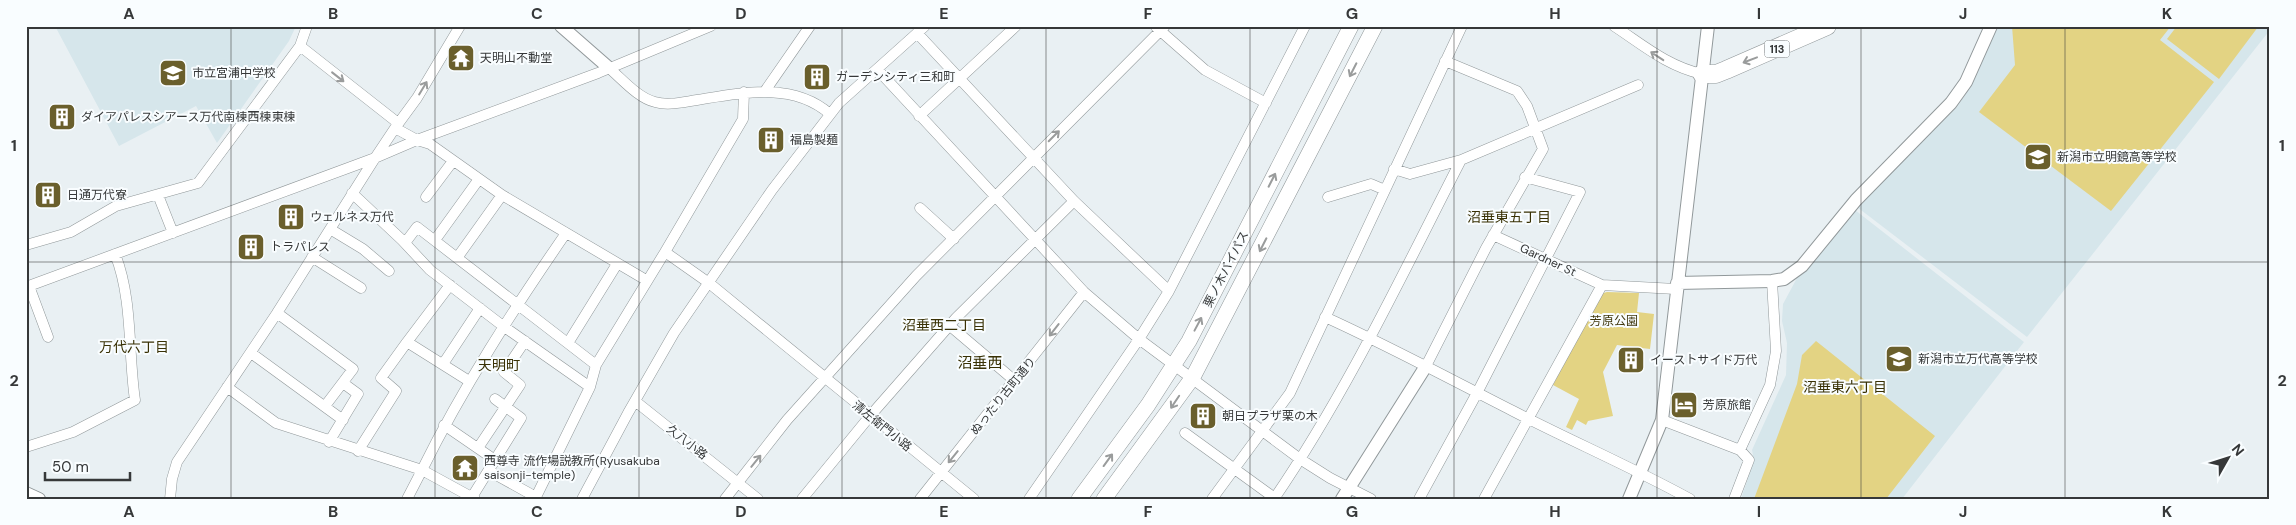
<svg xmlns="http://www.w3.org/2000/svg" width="2296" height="525" font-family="'DM Sans','Noto Sans JP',sans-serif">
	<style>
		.built { fill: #d6e6eb }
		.green { fill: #e3d383 }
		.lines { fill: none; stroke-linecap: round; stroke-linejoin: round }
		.minor-casing { stroke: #91989a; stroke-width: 11 }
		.tertiary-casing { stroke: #91989a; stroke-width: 14 }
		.secondary-casing { stroke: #91989a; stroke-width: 16 }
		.trunk-casing { stroke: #91989a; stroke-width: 19 }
		.minor { stroke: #fff; stroke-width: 10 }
		.tertiary { stroke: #fff; stroke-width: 12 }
		.secondary { stroke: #fff; stroke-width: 15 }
		.trunk { stroke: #fff; stroke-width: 18 }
		.oneway { stroke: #9a9c9c }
		.grid { fill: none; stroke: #363839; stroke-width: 1; stroke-opacity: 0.55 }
		.labels { text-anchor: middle; stroke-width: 4; stroke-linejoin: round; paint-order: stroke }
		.shield { fill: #f9fdff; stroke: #707374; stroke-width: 1 }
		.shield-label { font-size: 11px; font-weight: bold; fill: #363839 }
		.poi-label { font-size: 12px; fill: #363839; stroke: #f9fdff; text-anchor: start }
		.street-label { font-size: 12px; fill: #363839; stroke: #f9fdff }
		.park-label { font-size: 12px; fill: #40370d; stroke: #f9fdff }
		.neighbourhood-label { font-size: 14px; fill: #393105; stroke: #f9fdff }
		.quarter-label { font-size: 15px; fill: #393105; stroke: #f9fdff }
		.neatline { fill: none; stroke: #363839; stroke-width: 2 }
		.grid-label { font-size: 16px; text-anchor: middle; font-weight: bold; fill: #363839 }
	</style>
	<rect width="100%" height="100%" fill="#e9f0f3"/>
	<!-- built -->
	<path class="built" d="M55 26H296L289 41 217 143 196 106 119 146Z
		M1998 26H2270V30L2027 337 1857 207 1957 107 1969 89Z
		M1855 210 2024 342 1902 499H1741L1754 460 1752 450 1786 375 1787 343 1782 321 1783 304 1797 278Z"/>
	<!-- green -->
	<path class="green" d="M2012 26H2171L2160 40 2214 82 2111 211 1979 112 2015 65Z
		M2177 26H2256L2258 27 2219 79 2167 39Z
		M1607 292 1639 293 1637 312 1654 314 1650 349 1617 345 1603 372 1613 416 1588 421 1586 425 1577 420 1572 430 1566 427 1579 399 1553 385 1600 294Z
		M1816 341 1935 436 1886 499H1754L1797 384 1802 355Z"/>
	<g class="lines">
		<!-- minor casing -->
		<g class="minor-casing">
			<path id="minor" d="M1614 26C1643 45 1667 66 1702 74
				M1156 27 1205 70 1266 103
				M917 33 1074 201 1169 291
				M300 46 398 123
				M609 68C622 79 638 98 655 102 668 106 683 102 697 100 740 93 793 81 830 114
				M877 69 1084 292 1139 339 1300 459 1330 478 1371 499
				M765 91 810 26
				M919 116 1016 26
				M395 128 417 98 460 26
				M1394 169 1410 174 1461 160 1638 85
				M352 193 402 240 430 270 503 326 590 387
				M158 195 173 233
				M426 197 453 161
				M1328 197 1371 184 1385 190
				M920 208 954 239
				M330 229 363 249 389 271
				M1493 235 1602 285 1676 289
				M435 240 479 179
				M405 243 417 227 596 365
				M26 245 71 232 116 206 198 183 300 46 307 26
				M665 252 743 119 744 92
				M312 257 361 288
				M457 258 502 195
				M450 285 407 342 469 381
				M29 286 48 337
				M26 287 375 158 395 128 417 140 598 73 711 26
				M277 313 353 369 325 406
				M1325 317C1389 346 1450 379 1513 411 1571 441 1632 467 1690 499
				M949 325 1015 381
				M568 343 617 264
				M251 353 343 420
				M443 364 480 308
				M1426 366 1486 248 1543 149 1527 106 1517 91 1445 61
				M227 387 276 423 422 470C463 387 513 310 566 233
				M635 401 758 499
				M1662 420 1740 450 1749 460 1734 499
				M444 425 495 460
				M1185 433 1276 499
				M329 442 358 394 343 383
				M26 447 73 432 135 400C128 353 133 299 115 254
				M478 448 520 385 504 372 525 341
				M1740 450 1770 385 1776 351 1772 281
				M358 451 396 391 381 378 407 342
				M489 471 536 497
				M472 497 521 418 495 399
				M170 499 172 479 177 462 277 313 375 158 417 140 430 144 502 195 646 280
				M407 499 422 470 475 499
				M535 499 590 387 596 365 665 252 709 283 974 499
				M582 499 628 413 674 333 772 190 839 103 925 26
				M725 499 787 420 916 276 1165 26
				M802 499 870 416 956 318 1074 201
				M920 499 1084 292
				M1029 499 1139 339 1169 291 1305 26
				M1212 499 1290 393 1462 26
				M1274 499C1347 392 1402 275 1461 160
				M1419 499 1477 393 1580 192 1525 177
				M1484 499 1602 285"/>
		</g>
		<!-- tertiary casing -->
		<g class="tertiary-casing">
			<path id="tertiary" d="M561 26 609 68
				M1677 283 1772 281 1784 279 1802 266 1856 200 1951 103 1966 82 1991 26
				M26 493 39 499
				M1342 499 1426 366
				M1629 499 1662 420 1708 26"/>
		</g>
		<!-- secondary casing -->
		<g class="secondary-casing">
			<path id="secondary" d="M1079 499 1148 405 1189 341 1351 26
				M1104 499 1193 377 1375 26"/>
		</g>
		<!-- trunk casing -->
		<g class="trunk-casing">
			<path id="trunk" d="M1702 74H1716L1726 70 1827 26"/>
		</g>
		<!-- minor -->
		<use href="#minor" class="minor"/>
		<!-- tertiary -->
		<use href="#tertiary" class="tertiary"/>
		<!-- secondary -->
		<use href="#secondary" class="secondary"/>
		<!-- trunk -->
		<use href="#trunk" class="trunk"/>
	</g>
	<!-- one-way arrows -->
	<defs><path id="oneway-shaft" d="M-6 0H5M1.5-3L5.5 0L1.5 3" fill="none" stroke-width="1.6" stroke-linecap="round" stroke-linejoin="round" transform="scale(1.25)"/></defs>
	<g class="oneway">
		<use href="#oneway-shaft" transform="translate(1657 56) rotate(-147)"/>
		<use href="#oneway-shaft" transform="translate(1750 60) rotate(159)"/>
		<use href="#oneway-shaft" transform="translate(1353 70) rotate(117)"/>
		<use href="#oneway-shaft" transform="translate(338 77) rotate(38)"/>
		<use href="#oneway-shaft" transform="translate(423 88) rotate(-59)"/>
		<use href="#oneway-shaft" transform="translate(1054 136) rotate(-45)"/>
		<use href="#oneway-shaft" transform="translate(1272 180) rotate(-63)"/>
		<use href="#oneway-shaft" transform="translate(1263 245) rotate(117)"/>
		<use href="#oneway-shaft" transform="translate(1198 324) rotate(-62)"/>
		<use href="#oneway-shaft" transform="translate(1054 330) rotate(128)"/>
		<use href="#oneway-shaft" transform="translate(1175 402) rotate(124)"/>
		<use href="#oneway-shaft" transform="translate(953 457) rotate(129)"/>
		<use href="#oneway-shaft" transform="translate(1108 460) rotate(-54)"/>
		<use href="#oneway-shaft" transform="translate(756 461) rotate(-51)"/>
	</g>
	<!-- grid -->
	<path class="grid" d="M231 26V499M435 26V499M639 26V499M842 26V499M1046 26V499M1250 26V499M1454 26V499M1657 26V499M1861 26V499M2065 26V499M26 262H2270"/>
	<!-- icons -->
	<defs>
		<g id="temple-square" transform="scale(1.4375)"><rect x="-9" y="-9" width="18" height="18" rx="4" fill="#6a5f2c" stroke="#f9fdff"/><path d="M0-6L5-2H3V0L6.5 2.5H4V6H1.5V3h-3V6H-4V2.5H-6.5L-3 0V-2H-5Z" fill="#fff"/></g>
		<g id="school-square" transform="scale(1.4375)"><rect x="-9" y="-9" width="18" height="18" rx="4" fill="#6a5f2c" stroke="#f9fdff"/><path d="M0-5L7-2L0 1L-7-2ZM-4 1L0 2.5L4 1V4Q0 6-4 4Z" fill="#fff"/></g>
		<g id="building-square" transform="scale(1.4375)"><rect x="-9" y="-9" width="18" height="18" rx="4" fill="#6a5f2c" stroke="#f9fdff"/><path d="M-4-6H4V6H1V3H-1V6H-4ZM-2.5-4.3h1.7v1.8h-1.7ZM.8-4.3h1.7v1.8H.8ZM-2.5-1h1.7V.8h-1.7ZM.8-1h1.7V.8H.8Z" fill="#fff"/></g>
		<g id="hotel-square" transform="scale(1.4375)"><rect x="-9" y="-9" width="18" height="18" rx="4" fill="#6a5f2c" stroke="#f9fdff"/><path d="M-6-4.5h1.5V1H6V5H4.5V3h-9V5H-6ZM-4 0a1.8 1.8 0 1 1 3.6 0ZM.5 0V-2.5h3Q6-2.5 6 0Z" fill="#fff"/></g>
	</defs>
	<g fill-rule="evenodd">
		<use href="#temple-square" x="461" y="58"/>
		<use href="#school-square" x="173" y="73"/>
		<use href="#building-square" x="817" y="77"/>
		<use href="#building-square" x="62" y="117"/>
		<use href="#building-square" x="771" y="140"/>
		<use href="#school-square" x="2038" y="157"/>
		<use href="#building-square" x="48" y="195"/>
		<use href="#building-square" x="291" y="217"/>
		<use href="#building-square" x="251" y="247"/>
		<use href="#school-square" x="1899" y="359"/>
		<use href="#building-square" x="1631" y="360"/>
		<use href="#hotel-square" x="1684" y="405"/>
		<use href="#building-square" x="1203" y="416"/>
		<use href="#temple-square" x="465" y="468"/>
	</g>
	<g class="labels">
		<!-- shield labels -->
		<rect class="shield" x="1764.5" y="40.5" width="25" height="17" rx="4"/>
		<g class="shield-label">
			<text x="1777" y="53">113</text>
		</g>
		<!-- poi labels -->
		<g class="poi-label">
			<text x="480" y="62">天明山不動堂</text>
			<text x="192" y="77">市立宮浦中学校</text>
			<text x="836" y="81">ガーデンシティ三和町</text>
			<text x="81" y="121">ダイアパレスシアース万代南棟西棟東棟</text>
			<text x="790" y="144">福島製麺</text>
			<text x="2057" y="161">新潟市立明鏡高等学校</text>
			<text x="67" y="199">日通万代寮</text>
			<text x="310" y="221">ウェルネス万代</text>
			<text x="270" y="251">トラパレス</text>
			<text x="1918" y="363">新潟市立万代高等学校</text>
			<text x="1650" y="364">イーストサイド万代</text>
			<text x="1703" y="409">芳原旅館</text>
			<text x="1222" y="420">朝日プラザ栗の木</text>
			<text x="484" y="465">西尊寺 流作場説教所(Ryusakuba<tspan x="484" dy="14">saisonji-temple)</tspan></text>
		</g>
		<!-- street labels -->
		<g class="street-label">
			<text transform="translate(1548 260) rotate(25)" y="4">Gardner St</text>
			<text transform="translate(1226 269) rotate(-63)" y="4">栗ノ木バイパス</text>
			<text transform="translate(1003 396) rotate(-51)" y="4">ぬったり古町通り</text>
			<text transform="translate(882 426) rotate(39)" y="4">清左衛門小路</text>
			<text transform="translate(687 442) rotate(38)" y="4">久八小路</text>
		</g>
		<!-- park labels -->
		<g class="park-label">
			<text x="1614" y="325">芳原公園</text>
		</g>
		<!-- neighbourhood labels -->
		<g class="neighbourhood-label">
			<text x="1509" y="222">沼垂東五丁目</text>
			<text x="944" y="330">沼垂西二丁目</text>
			<text x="134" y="352">万代六丁目</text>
			<text x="499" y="370">天明町</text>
			<text x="1845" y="392">沼垂東六丁目</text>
		</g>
		<!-- quarter labels -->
		<g class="quarter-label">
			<text x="980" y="368">沼垂西</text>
		</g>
	</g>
	<!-- border -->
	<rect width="2296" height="525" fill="none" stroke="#f9fdff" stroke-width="55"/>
	<!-- north arrow -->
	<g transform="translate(2228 458) rotate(51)" stroke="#f9fdff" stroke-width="4" paint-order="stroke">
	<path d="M0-4L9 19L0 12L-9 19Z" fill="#363839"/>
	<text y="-8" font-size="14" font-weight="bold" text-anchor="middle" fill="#363839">N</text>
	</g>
	<!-- scale -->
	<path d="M45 472v8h85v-8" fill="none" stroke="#363839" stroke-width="2.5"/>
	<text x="52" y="472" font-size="15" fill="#363839" stroke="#f9fdff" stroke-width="4" paint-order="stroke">50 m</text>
	<rect x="28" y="28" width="2240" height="470" class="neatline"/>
	<g class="grid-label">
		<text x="129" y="19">A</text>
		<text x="333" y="19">B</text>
		<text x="537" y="19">C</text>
		<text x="741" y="19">D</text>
		<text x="944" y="19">E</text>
		<text x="1148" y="19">F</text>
		<text x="1352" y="19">G</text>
		<text x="1555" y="19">H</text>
		<text x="1759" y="19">I</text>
		<text x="1963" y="19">J</text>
		<text x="2167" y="19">K</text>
		<text x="14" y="151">1</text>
		<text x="2282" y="151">1</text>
		<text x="14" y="386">2</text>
		<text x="2282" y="386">2</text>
		<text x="129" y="517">A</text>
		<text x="333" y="517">B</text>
		<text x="537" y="517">C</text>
		<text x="741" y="517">D</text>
		<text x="944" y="517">E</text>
		<text x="1148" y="517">F</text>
		<text x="1352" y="517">G</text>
		<text x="1555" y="517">H</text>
		<text x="1759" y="517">I</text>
		<text x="1963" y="517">J</text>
		<text x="2167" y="517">K</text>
	</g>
</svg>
